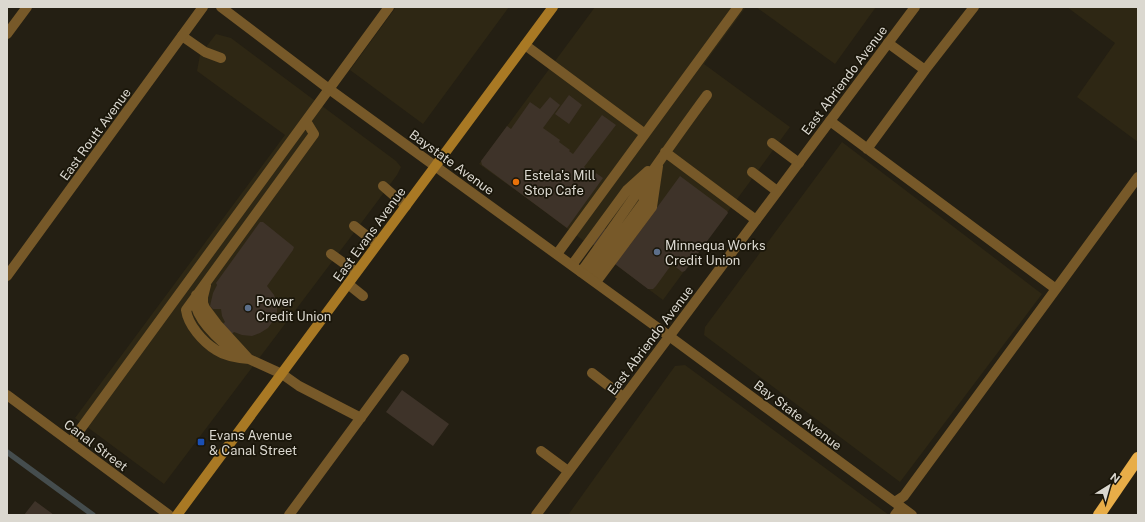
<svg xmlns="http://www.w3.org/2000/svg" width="1145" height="522" font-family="'Public Sans',sans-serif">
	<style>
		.built { fill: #2e2714 }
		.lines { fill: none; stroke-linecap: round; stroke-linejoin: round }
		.stream { stroke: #454d4e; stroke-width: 5.5 }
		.building { fill: #3e3329 }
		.lane { stroke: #775929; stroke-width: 10 }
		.street { stroke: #775929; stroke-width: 10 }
		.secondary { stroke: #a97924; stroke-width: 10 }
		.highway { stroke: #e8ad48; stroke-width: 12 }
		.food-dot { fill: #e8710a; stroke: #1a160a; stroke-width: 1.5 }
		.service-dot { fill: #5c6f8a; stroke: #1a160a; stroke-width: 1.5 }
		.transit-dot { fill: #1a4fb4; stroke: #1a160a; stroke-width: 1.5 }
		.labels { text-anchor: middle; stroke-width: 3.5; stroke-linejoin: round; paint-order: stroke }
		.street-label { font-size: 13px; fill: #dbd8d0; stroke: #1a160a }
		.poi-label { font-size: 13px; fill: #dbd8d0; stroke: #1a160a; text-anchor: start }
	</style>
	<rect width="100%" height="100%" fill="#241f13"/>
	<!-- built -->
	<path class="built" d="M396 7H509L423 124 350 70Z
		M595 7H746L704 64 790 127 663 300 521 194 479 164Z
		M756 7H876L835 64Z
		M1067 7H1138V142L1077 97 1115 43Z
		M216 34 231 38 396 161 401 167 397 175 362 222 164 484 75 418 285 135 197 71 200 55Z
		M842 142 1042 294 900 482 704 335 705 327Z
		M685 365 889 515H568L675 366Z"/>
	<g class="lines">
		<!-- stream -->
		<path class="stream" d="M7 452 93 515"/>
	</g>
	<!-- building -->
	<path class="building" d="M569 95 582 105 569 124 555 114Z
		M550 97 560 105 543 128 560 140 559 142 570 150 569 151 573 154 602 115 616 125 584 167 595 175 596 173 603 178 567 228 482 165 481 161 507 126 511 129 530 102 540 109Z
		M680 176 727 211 728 213 685 271 682 272 672 264 656 286 653 289H648L615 264 617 262 591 243 603 227 629 246Z
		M260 222H263L294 247 293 250 267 286 274 295 277 303V312L273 321 268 328 260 333 252 336 242 335 234 332 222 343 213 333 225 322 222 316 221 309H213L210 306 213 293 217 285 216 283Z
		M402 390 449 424 433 446 386 412Z
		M35 501 54 515H24Z"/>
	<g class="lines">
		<!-- lane -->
		<path class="lane" d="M7 34 27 7
			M182 36 205 52 221 58
			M525 45 645 134
			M925 70 974 7
			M830 121 1056 289 904 496 895 502
			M772 143 799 163
			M867 149 925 70 888 43
			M665 152 756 220
			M752 172 777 191
			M383 186 406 206
			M354 226 377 244
			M331 254 356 272
			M557 254 738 7
			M572 265 627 190 648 171
			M581 272C624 213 664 153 707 95
			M589 277 643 203 651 181
			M596 282 652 207 658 166
			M348 284 363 296
			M206 285 203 297V303L205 308 217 324 249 359 282 374 299 386 361 418
			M1056 289 1138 177
			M196 295C196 299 195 303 196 307 201 325 226 347 242 356
			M669 336 912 515
			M249 359C238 358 225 356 216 350 203 342 188 325 186 310L314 134 306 121
			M592 373 623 397
			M71 442 389 7
			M541 451 568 471
			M289 515 404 359
			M895 515 901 507"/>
		<!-- street -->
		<path class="street" d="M221 7 329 89 669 336
			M7 276 203 7
			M7 395 169 515
			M536 515 915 7"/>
		<!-- secondary -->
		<path class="secondary" d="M177 515 553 7"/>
		<!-- highway -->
		<path class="highway" d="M1099 515 1138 458"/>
	</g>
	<!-- markers -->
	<circle class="food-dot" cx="516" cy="182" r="4"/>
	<g class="service-dot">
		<circle cx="657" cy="252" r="4"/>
		<circle cx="248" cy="308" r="4"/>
	</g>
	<rect class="transit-dot" x="197" y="438" width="8" height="8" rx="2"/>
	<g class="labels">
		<!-- street labels -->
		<g class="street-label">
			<text transform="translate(844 80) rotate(-53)" y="5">East Abriendo Avenue</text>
			<text transform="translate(95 134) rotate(-54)" y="5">East Routt Avenue</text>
			<text transform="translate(452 162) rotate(36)" y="5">Baystate Avenue</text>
			<text transform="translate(369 234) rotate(-54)" y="5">East Evans Avenue</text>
			<text transform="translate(650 340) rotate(-53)" y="5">East Abriendo Avenue</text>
			<text transform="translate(798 415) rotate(37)" y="5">Bay State Avenue</text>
			<text transform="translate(96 445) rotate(37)" y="5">Canal Street</text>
		</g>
		<!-- poi labels -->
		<g class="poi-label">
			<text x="524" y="180">Estela's Mill<tspan x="524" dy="15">Stop Cafe</tspan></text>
			<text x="665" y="250">Minnequa Works<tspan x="665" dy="15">Credit Union</tspan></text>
			<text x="256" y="306">Power<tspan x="256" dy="15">Credit Union</tspan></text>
			<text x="209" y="440">Evans Avenue<tspan x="209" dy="15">&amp; Canal Street</tspan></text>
		</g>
	</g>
	<!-- border -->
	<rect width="1145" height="522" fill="none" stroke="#dbd8d0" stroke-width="16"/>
	<!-- north arrow -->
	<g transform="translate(1109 486) rotate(37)" stroke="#1a160a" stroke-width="3" paint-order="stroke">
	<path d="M0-3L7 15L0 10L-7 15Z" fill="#dbd8d0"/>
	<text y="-6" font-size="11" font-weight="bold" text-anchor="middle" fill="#dbd8d0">N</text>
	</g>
</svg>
